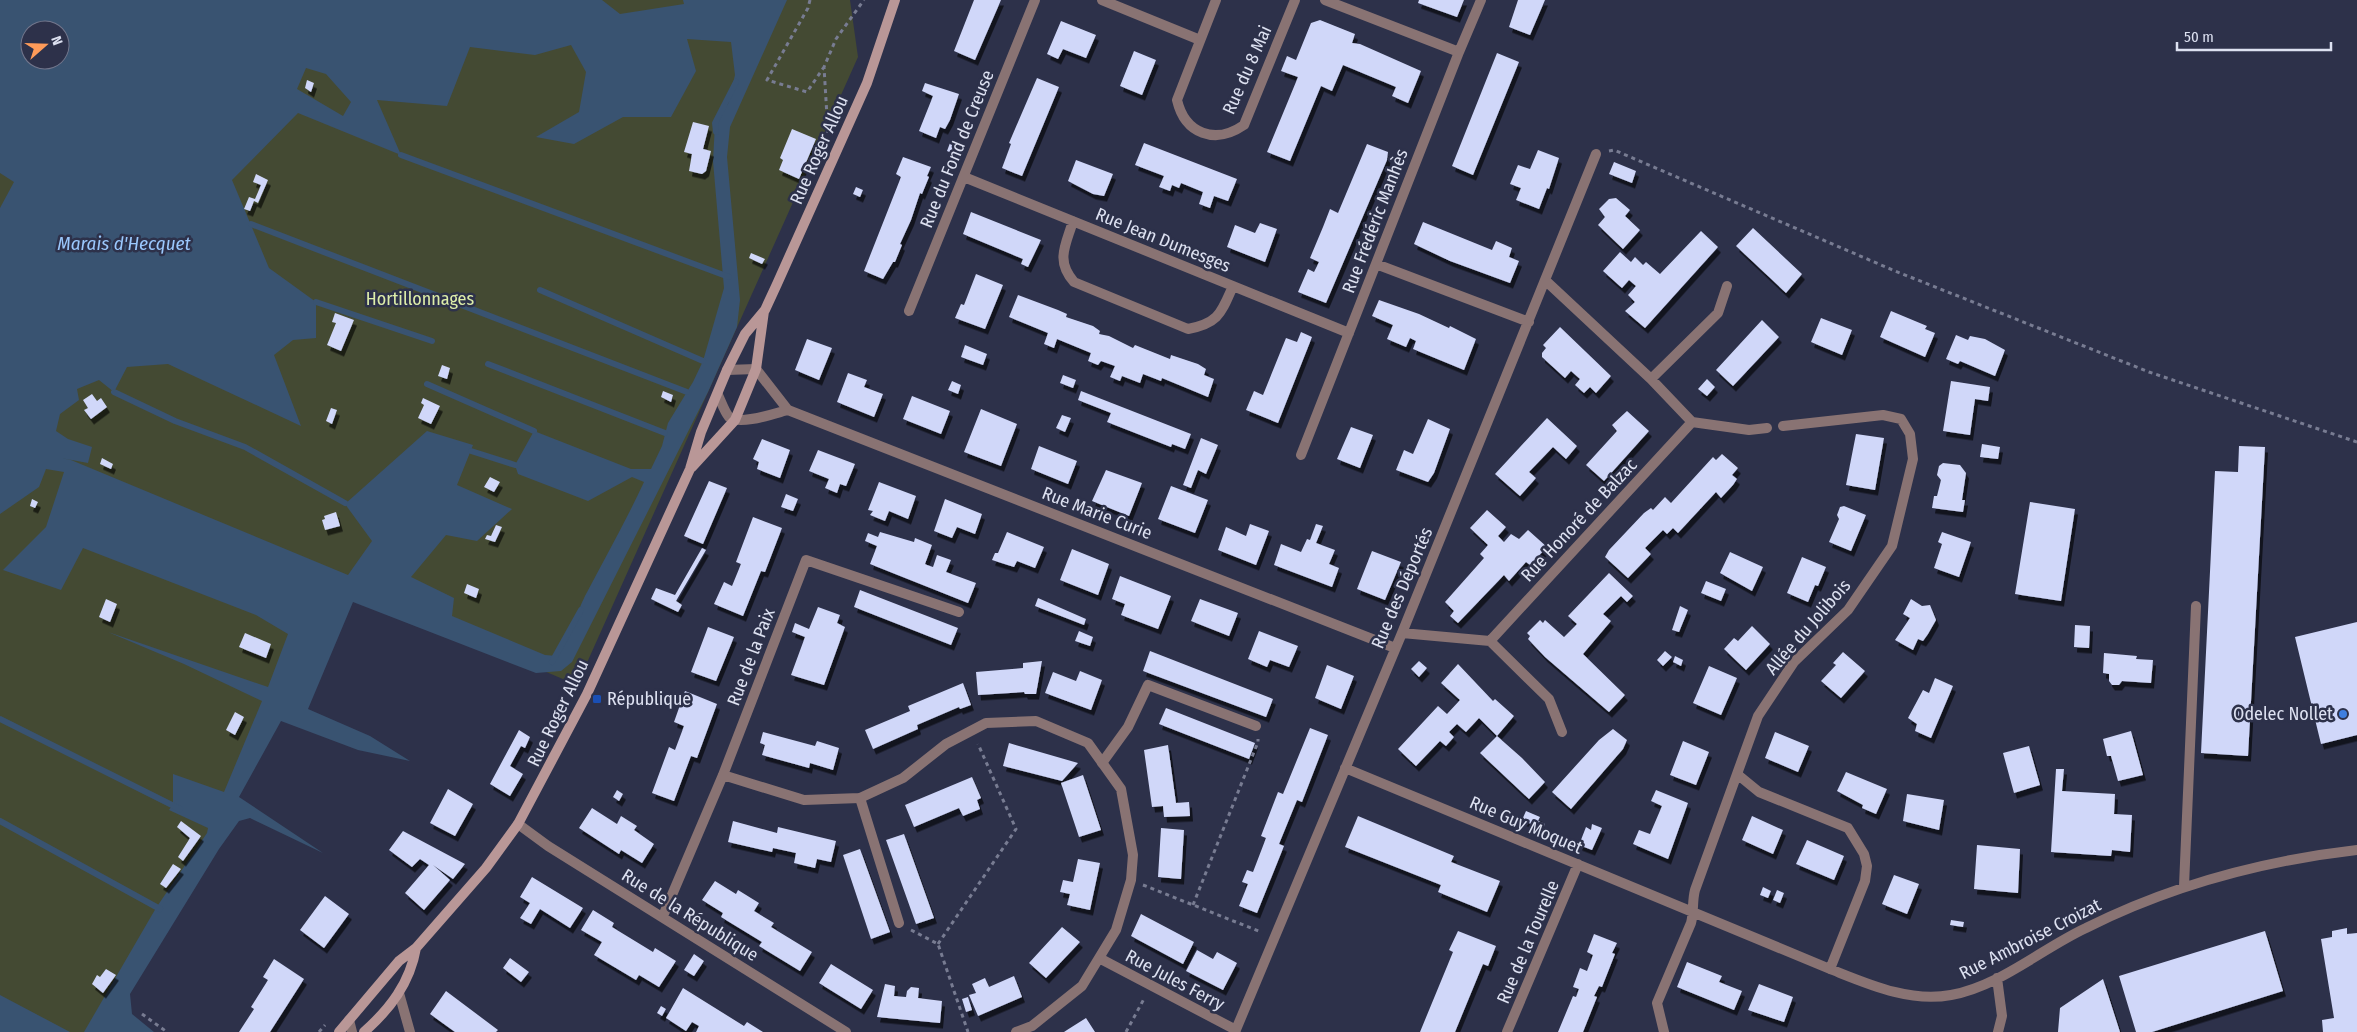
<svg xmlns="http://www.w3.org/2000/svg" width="2357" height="1032" font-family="'Fira Sans Condensed',sans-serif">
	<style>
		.green { fill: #444a33; fill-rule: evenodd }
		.water { fill: #395371; fill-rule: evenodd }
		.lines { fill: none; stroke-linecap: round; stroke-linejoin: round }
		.stream { stroke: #395371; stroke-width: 6 }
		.building { fill: #d0d7f9; filter: url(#shadow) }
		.path { stroke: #787c92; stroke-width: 3; stroke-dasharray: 4 4; stroke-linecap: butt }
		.lane { stroke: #897373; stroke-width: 10 }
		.street { stroke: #897373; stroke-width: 10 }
		.secondary { stroke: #b99797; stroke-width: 10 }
		.transit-dot { fill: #1a4fb4; stroke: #2d314a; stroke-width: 2 }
		.shop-dot { fill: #3f7fe0; stroke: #2d314a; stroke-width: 2 }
		.labels { text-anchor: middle; stroke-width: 5; stroke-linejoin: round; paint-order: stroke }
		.street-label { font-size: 18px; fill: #dde1f1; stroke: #2d314a }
		.park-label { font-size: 18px; fill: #ddeda9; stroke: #2d314a }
		.poi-label { font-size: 18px; fill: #dde1f1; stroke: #2d314a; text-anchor: start }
		.water-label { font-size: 19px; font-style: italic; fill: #9bc8fd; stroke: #2d314a }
	</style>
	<defs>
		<filter id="shadow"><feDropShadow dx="3" dy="5.5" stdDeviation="0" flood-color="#0009"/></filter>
	</defs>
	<rect width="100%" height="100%" fill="#2d314a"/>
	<!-- green -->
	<path class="green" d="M0 0H850L858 57 577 685 350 589 100 1032H0ZM30 30H60V60H30Z"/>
	<!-- water -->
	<path class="water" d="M0 0H602L620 14 684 4 683 0H787L730 127 727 157 740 300 737 327 708 392 572 662 561 671 536 673 353 602 308 709 370 736 410 761 358 750 281 721 239 797 323 853 250 818 239 821 219 849 130 994 132 1014 154 1032H84L156 908 207 833 208 828 169 810 173 804V774L224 792 262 701 184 664 108 632 268 687 288 634 256 615 83 548 61 590 3 570 46 527 64 472 46 469 39 487 0 514V208L14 182 0 173ZM30 30H60V60H30ZM687 39 731 42 735 75 728 104 723 108 715 124 713 161 724 288 703 361 693 382 668 423 662 446 651 469H631L534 431 515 465 518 474 588 501 632 477 644 482C626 521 605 558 585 596 575 616 571 637 557 656L545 655 452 616 454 598 411 577 446 535 477 541 512 509 457 485 473 445 427 431 345 504 372 541 348 575 71 460 61 458 88 463 92 447 68 439 56 431 60 414 79 400 77 389 99 380 114 392 127 367 168 364 301 426 274 355 293 340 316 338V302L269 268 232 180 298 113 401 155 377 100 447 106 470 47 535 55 571 45 586 72 579 112 536 137 574 144 623 117H671L696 71ZM306 68 326 74 351 102 343 116 297 89Z
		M0 995 70 1032H0Z"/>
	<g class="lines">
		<!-- stream -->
		<path class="stream" d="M716 132 715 123 736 82
			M401 155 729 277
			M251 224 687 392
			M540 290 703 361
			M316 302 432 341
			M488 364 665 433
			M427 384 534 431
			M114 392 175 421 245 447 345 503
			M471 451 515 465
			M552 662 581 610
			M0 719 180 809
			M0 821 160 909"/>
	</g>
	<!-- building -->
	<path class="building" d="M974 0H1001L975 60 954 51Z
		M1419 0H1464L1457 17 1418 3Z
		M1518 0H1545L1530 35 1509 27Z
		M1320 20 1355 34 1352 43 1360 44 1421 71 1408 103 1392 96 1396 87 1343 65 1332 91 1321 86 1290 161 1267 152 1298 77 1281 71 1287 56 1296 60 1311 23Z
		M1061 21 1096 35 1086 58 1063 49 1058 59 1047 54Z
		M1134 51 1156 60 1142 95 1120 86Z
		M1497 53 1519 62 1473 175 1452 166Z
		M1037 78 1059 87 1022 176 1002 168 1011 144 1009 143Z
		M307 80 314 83 311 92 305 88Z
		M925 83 959 94 950 120 945 129 940 127 936 138 919 131 933 96 922 91Z
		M693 122 709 126 703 149 711 151 706 171 702 174 689 171 692 154 684 152Z
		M792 129 816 139 799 179 779 170 783 160 780 158Z
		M950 143 957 146 954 154 947 151Z
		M1144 143 1237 179 1228 201 1214 196 1210 208 1199 204 1203 192 1181 183 1179 188 1172 185 1170 191 1159 187 1164 176 1135 165Z
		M1367 144 1388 152 1387 160 1326 303 1298 292 1308 269 1314 272 1319 262 1310 258 1323 227 1330 209 1338 213Z
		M1538 150 1559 158 1549 189 1547 188 1539 209 1516 200 1521 188 1510 184 1518 165 1530 169Z
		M903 157 931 167 927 176 929 177 922 194 920 193 911 220 900 244 902 245 895 262H893L883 279 864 271 901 177 896 174Z
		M1076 160 1113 174 1104 196 1093 194 1068 181Z
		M1614 162 1636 171 1632 183 1609 174Z
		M256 174 268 180 258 203 254 201 250 211 244 209 249 197 255 199 261 185 253 182Z
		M856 187 863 190 860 197 853 194Z
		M1616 198 1630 210 1625 216 1640 230 1623 249 1598 225 1605 217 1599 209 1609 199Z
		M971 212 1041 240 1028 267 1021 264 1023 259 963 234Z
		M1423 222 1492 250 1496 241 1512 248 1509 257 1519 261 1510 283 1450 261 1414 244Z
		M1260 223 1277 229 1265 262 1227 247 1235 225 1255 233Z
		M1753 228 1802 274 1786 293 1736 246Z
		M1701 231 1718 247 1645 328 1625 311 1635 302 1628 295 1636 286 1629 280 1622 288 1603 271 1620 252 1631 262 1635 257 1643 265 1646 262 1660 274Z
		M751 253 765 259 762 264 749 258Z
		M976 274 1003 285 985 329 955 318 961 304 964 305Z
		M1018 295 1058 310 1067 314 1066 317 1093 326 1100 331 1099 334 1109 336 1133 348 1135 345 1170 359 1171 355 1198 364 1206 369 1204 375 1214 379 1208 397 1162 378 1161 381 1143 374 1140 383 1122 376 1120 381 1110 377 1115 366 1101 361 1098 365 1088 361 1091 353 1057 339 1054 348 1044 344 1048 333 1009 317Z
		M1379 300 1419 314 1449 328 1450 326 1476 339 1464 370 1413 349 1416 341 1410 338 1406 347 1387 339 1393 325 1372 316Z
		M1891 311 1927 326 1925 329 1935 333 1925 357 1880 337Z
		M335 313 354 320 341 351 327 345 336 323 332 322Z
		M1821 318 1852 330 1842 355 1811 342Z
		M1762 320 1779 337 1733 386 1716 370Z
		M1560 327 1611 376 1596 393 1590 387 1584 393 1575 385 1580 379 1571 371 1565 378 1542 357V353L1546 348 1543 345Z
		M1301 332 1312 337 1278 423 1246 410 1254 391 1263 395 1286 338 1297 342Z
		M1956 335 1968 340 1970 336 1985 339 2005 350 1995 376 1960 361 1958 364 1946 359Z
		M807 339 832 348 819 380 795 370Z
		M965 345 987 354 983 365 961 357Z
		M442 365 450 368 447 379 438 376Z
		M848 373 867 380 864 387 883 394 874 417 837 402Z
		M1063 375 1076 380 1073 388 1060 383Z
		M1707 379 1715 387 1707 396 1698 389Z
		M952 381 961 385 958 394 948 390Z
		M1951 381 1990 387 1988 401 1975 399 1970 435 1943 431Z
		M663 391 673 395 671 402 661 397Z
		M1081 391 1191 434 1185 449 1172 444 1171 447 1107 422 1111 413 1078 400Z
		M92 394 97 401 101 398 107 407 91 419 84 410 88 408 83 400Z
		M912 396 950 411 941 434 903 419Z
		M423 398 440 406 431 424 418 418 424 405 421 403Z
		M331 408 337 410 332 424 326 421Z
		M981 409 1017 424 1001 466 964 452Z
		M1627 411 1649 431 1604 481 1586 465 1617 431 1612 425Z
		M1062 415 1071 418 1065 432 1056 428Z
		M1547 418 1577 446 1566 459 1553 447 1529 472 1536 478 1520 496 1495 474Z
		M1428 419 1450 429 1434 473 1428 482 1396 470 1404 450 1413 454Z
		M1351 427 1373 435 1360 468 1337 459Z
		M1856 434 1884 438 1875 490 1846 485Z
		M1201 438 1218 445 1206 474 1198 470 1191 488 1183 485Z
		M762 439 790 450 780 478 757 469 759 462 753 459Z
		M1982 444 2000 447 1998 459 1980 457Z
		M1039 446 1077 461 1068 484 1031 469Z
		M2239 446 2265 447 2248 756 2201 753 2215 471 2238 472Z
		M818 450 855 464 846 486 840 484 837 493 825 488 829 479 809 471Z
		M1722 454 1738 468 1732 475 1737 479 1733 485 1721 498 1716 492 1678 533 1673 528 1667 534 1663 530 1645 548 1651 554 1628 578 1605 557 1609 550 1644 513 1651 508 1653 510 1665 497 1671 503 1713 457 1716 460Z
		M102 458 113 464 111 469 100 464Z
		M1943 463 1960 465 1966 473 1962 500H1965L1963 512 1932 508 1934 496H1937L1941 480 1937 475 1939 466Z
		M1106 470 1142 483 1129 516 1092 501Z
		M490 477 500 482 494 492 484 487Z
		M709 481 727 488 703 544 684 536Z
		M879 482 916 496 908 519 889 511 885 521 870 515 873 511 868 510Z
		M1171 486 1208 500 1195 533 1158 519Z
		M786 494 798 499 793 511 781 507Z
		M32 499 38 502 35 508 30 506Z
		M945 499 982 514 975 534 957 527 952 538 934 531Z
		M2030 502 2075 509 2061 601 2015 594Z
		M1844 506 1866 515 1851 551 1829 542 1839 519 1837 515 1840 507Z
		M1487 510 1506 527 1498 536 1504 542 1511 534 1519 539 1528 530 1547 547 1530 565 1526 562 1509 581 1504 575 1458 623 1450 616 1454 611 1445 602 1484 558 1480 554 1488 545 1470 528Z
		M336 512 340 526 325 530 322 520 325 519 324 516Z
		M753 517 782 528 765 572 761 571 743 616 714 604 724 582 732 586 741 564 736 562Z
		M1250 524 1269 531 1256 565 1218 550 1226 527 1246 536Z
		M1316 524 1323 526 1316 543 1335 550 1329 564 1339 568 1332 587 1274 565 1281 544 1301 552 1307 539 1310 540Z
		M496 525 502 527 495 542 485 539 487 535 491 536Z
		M880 532 914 542 915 538 932 545 925 564 927 565 933 567 937 555 951 560 946 572 976 583 968 603 870 564 877 546 865 541 868 533 878 537Z
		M1007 532 1044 547 1035 568 1017 561 1014 567 992 560 995 553H998Z
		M1942 532 1971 542 1959 577 1934 568 1942 544 1938 542Z
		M702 548 706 550 676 601 682 605 678 612 651 599 656 588 675 595Z
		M1072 549 1109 564 1098 595 1060 580Z
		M1372 551 1401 562 1385 600 1357 589Z
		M1730 552 1763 567 1752 591 1720 573Z
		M1802 557 1826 567 1818 586 1815 585 1808 602 1787 593Z
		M1609 573 1633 596 1627 602 1621 596 1603 614 1611 621 1583 654 1625 695 1609 712 1545 657 1528 639 1530 636 1527 633 1540 620 1543 623 1545 620 1564 637 1577 624 1568 616Z
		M1120 576 1171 596 1158 629 1121 615 1125 604 1112 599Z
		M1706 581 1726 589 1721 601 1701 593Z
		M467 584 479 589 476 598 464 593Z
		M860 590 958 628 951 645 854 607Z
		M1038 598 1086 619 1084 625 1035 606Z
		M106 599 117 604 110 622 99 617Z
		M1200 599 1238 613 1229 636 1191 621Z
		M1911 599 1922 606 1930 605 1936 620 1928 634 1923 641 1918 639 1913 650 1895 640 1910 618 1903 614Z
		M1680 606 1688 610 1679 632 1672 630Z
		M818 607 840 615 837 623 845 627 824 685 791 675 805 637 792 632 795 623 809 629Z
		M2357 622V735L2321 744 2295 637Z
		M2075 625 2090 626 2089 648 2074 647Z
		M1752 626 1770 644 1746 670 1724 649 1734 638 1738 641Z
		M708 627 734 637 716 681 691 672Z
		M1079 631 1093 637 1090 646 1075 641Z
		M1259 631 1298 646 1289 667 1270 660 1267 667 1248 659Z
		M245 633 271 644 266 658 239 647Z
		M1150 651 1273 699 1266 717 1143 671Z
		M1665 651 1672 657 1663 666 1657 660Z
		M1843 652 1865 671 1841 698 1821 681 1836 665 1833 663Z
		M2104 653 2137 656 2136 659 2153 660 2151 683 2122 681 2119 685H2112L2109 681V674L2103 673Z
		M1675 656 1683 660 1681 666 1673 662Z
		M1042 661 1036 694H1025L1024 692 978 695 976 672 1023 668V663Z
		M1419 661 1427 668 1419 677 1411 669Z
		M1458 664 1493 701 1495 699 1514 716 1497 736 1479 718 1466 732 1457 724 1449 732 1454 737 1446 746 1440 741 1416 766 1398 749 1438 706 1447 714 1460 700 1441 683Z
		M1327 665 1354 676 1341 709 1315 698Z
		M1709 666 1737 678 1721 715 1693 703Z
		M1080 671 1102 680 1091 710 1045 693 1053 672 1076 681Z
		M1935 678 1953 686 1931 738 1915 731 1917 724 1908 718 1923 690 1929 693Z
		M963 683 971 705 960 709 959 707 917 725 918 729 873 749 865 730 910 711 908 706Z
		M685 691 717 704 697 758 691 756 674 801 652 793 669 747 675 750 684 726 674 722Z
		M1166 708 1255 743 1249 759 1159 724Z
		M235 712 244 717 235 735 226 730Z
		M1310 728 1328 735 1302 802 1297 800 1279 844 1284 846 1257 913 1239 906 1248 884 1242 882 1247 870 1253 872 1266 838 1261 836 1278 792 1283 794Z
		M1613 729 1627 740 1623 749 1571 809 1552 792 1599 740Z
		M519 730 530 737 525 748 521 746 510 766 523 774 510 796 490 784Z
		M2131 731 2143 775 2118 781 2111 756H2107L2103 739Z
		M763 732 815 746 817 741 839 748 833 770 810 763 809 768 762 755 765 745 760 743Z
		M1775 732 1809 746 1798 772 1765 758Z
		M1497 736 1522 758 1545 782 1529 799 1480 753Z
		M1683 741 1709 752 1696 785 1670 775Z
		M1009 743 1033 750 1078 763 1062 781 1003 766Z
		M1168 745 1176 803 1189 802 1190 816 1164 817 1163 806 1152 807 1144 750Z
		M2029 746 2040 785 2014 793 2003 753Z
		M2056 769H2064L2062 791 2115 794 2114 814 2132 815 2130 852 2112 850 2111 856 2051 852Z
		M1846 772 1887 789 1876 814 1862 808 1863 805 1837 791Z
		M1083 775 1101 830 1079 837 1061 783Z
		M972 777 981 798 977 800 980 809 963 816 959 808 914 827 905 805Z
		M448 789 473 804 455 836 430 823Z
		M617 790 623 794 619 801 613 797Z
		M1656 790 1688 803 1668 859 1633 844 1639 830 1650 834 1662 806 1651 801Z
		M1907 794 1944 800 1939 830 1903 821Z
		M592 808 617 824 621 816 637 826 634 830 654 844 642 863 621 850 619 854 579 828Z
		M1526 811 1540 817 1538 821 1545 824 1543 829 1522 820Z
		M1358 816 1454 856 1451 862 1500 881 1487 912 1438 892 1441 885 1345 847Z
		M1752 816 1783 830 1773 854 1742 840Z
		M181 821 201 836 183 861 178 857 190 838 177 827Z
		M733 821 777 833 778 827 836 841 831 862 817 859 815 868 794 863 796 853 773 848 772 852 728 842Z
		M1592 824 1602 828 1592 850 1579 845 1586 827 1591 830Z
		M1161 828 1184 830 1181 879 1158 877Z
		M403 831 465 864 453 879 433 865 450 880 424 910 405 893 429 865 420 859 412 867 389 850Z
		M904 834 934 918 916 924 886 840Z
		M1807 840 1844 856 1834 880 1796 864Z
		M1977 845 2020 849 2018 893 1974 889Z
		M860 849 890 932 871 939 843 855Z
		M1078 859 1100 863 1090 910 1067 905 1070 894 1060 892 1063 880 1073 882Z
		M173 864 181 869 166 888 160 884Z
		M1894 875 1919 884 1907 914 1882 904Z
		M532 877 583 908 570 928 540 909 531 924 520 918 530 903 520 897Z
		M715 881 736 894 738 890 759 903 754 911 774 923 771 927 812 952 800 971 759 946 762 942 721 917 723 913 702 900Z
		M1763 887 1771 891 1768 898 1760 895Z
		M1777 890 1784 893 1780 903 1773 900Z
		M325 896 349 914 324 948 300 930Z
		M593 910 614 923 612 927 653 952 655 948 676 961 659 987 639 975 636 980 594 955 602 942 581 930Z
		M1141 914 1194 942 1183 964 1131 936Z
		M1951 920 1964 922 1963 927 1950 925Z
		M1062 927 1080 942 1046 978 1029 963Z
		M2347 928V934L2357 933V1032H2323L2322 1020 2334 1018 2321 939 2332 937V931Z
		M1458 931 1496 946 1488 966 1483 964 1455 1032H1420L1453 952 1449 950Z
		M2265 931 2283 991 2152 1032H2136L2119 976Z
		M1594 934 1617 943 1612 953 1615 954 1602 987 1599 986 1594 996 1597 997 1583 1032H1558L1573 996 1576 997 1579 989 1573 987 1580 968 1587 971 1593 955 1587 952Z
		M1197 950 1213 959 1217 952 1237 963 1223 990 1186 971Z
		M694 954 704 961 694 976 684 970Z
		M510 958 529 972 521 982 503 968Z
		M274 959 304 979 270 1032H239L254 1009 251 1007 268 980 263 977Z
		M1687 962 1722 976 1719 982 1742 991 1734 1010 1677 987Z
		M831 964 873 990 861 1009 819 983Z
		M106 969 116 975 103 993 92 984 97 975 100 977Z
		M1014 976 1022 997 978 1016 969 995 976 993 972 984 985 978 989 987Z
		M2103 979 2120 1032H2058L2060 1008Z
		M885 984 895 986 894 996 906 997 907 991 911 987 919 988 918 998 942 1001 940 1023 877 1017Z
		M1759 984 1793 997 1784 1022 1748 1010Z
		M683 988 744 1026 747 1022 763 1032H696L699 1026 692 1022 686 1031 666 1018Z
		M446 991 498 1030 496 1032H455L430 1014Z
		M968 997 972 1010 966 1012 962 999Z
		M661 1006 666 1009 662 1016 657 1013Z
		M1086 1018 1095 1032H1064L1067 1030Z"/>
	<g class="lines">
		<!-- path -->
		<path class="path" d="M810 0 808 8 767 80 807 92 824 67
			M828 133 824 67 836 39 864 0
			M1609 151 1614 150 1895 271 2149 372 2357 442
			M1143 885 1261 932
			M1193 905 1258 742V739
			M911 930 938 944 968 1032
			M938 944 1016 829 978 744
			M142 1014 167 1032
			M319 1032 325 1025
			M1126 1032 1145 997"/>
		<!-- lane -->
		<path class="lane" d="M1102 763 1128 727 1148 685 1256 726
			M860 798 899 923"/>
		<!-- street -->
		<path class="street" d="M1102 0 1200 40
			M1216 0 1177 100C1185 134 1215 145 1244 125L1295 0
			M1325 0 1459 52
			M964 177 1349 333
			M1073 221C1066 245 1055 260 1074 282L1188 329C1219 323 1221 313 1233 286
			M1376 264 1529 322
			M1546 281 1651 379 1692 422
			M909 311 1035 0
			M727 370 756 369 788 410 1395 648
			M1651 379 1718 313 1727 286
			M718 395C721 401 724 411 729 417 739 426 776 413 788 410
			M1692 422 1749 430 1767 428
			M1301 455 1459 52 1481 0
			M1402 633 1490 641 1692 422
			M1490 641 1549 699 1562 732
			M1345 768 1830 969C1868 984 1910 1003 1951 995 2000 986 2041 949 2086 928 2172 885 2261 861 2357 850
			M1737 774 1759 792 1848 828 1864 854 1867 866 1865 881 1830 969
			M723 775 804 800 860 798 903 778 946 744 986 723 1036 721 1088 743 1121 789 1133 855 1131 880 1116 930 1082 986 1032 1026 1016 1032
			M518 824 548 846 846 1032
			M2184 886 2196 606
			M663 916 723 775 806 560 959 612
			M1099 958 1236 1030
			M1997 978 2002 1016 1998 1032
			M399 993 410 1032
			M349 1020 352 1032
			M1235 1032 1402 633 1596 154
			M1507 1032 1578 864
			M1664 1032 1657 1003 1691 923C1694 912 1692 901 1695 890L1758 716 1794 662 1848 610 1892 546 1913 459 1910 434 1901 419 1883 415 1783 426"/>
		<!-- secondary -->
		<path class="secondary" d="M692 467 735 420 756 369 764 311
			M339 1032 399 961 416 948 486 868 518 824 587 694 690 469 701 432 727 370 745 334 765 310 777 284 867 83 895 0
			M364 1032C390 1009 410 983 416 948"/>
	</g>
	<!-- markers -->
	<rect class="transit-dot" x="592" y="694" width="10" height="10" rx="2.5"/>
	<circle class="shop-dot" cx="2343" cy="714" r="5"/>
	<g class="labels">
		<!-- street labels -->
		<g class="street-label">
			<text transform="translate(1247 70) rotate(-66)" y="6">Rue du 8 Mai</text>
			<text transform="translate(957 149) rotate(-68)" y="6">Rue du Fond de Creuse</text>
			<text transform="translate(819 150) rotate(-66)" y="6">Rue Roger Allou</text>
			<text transform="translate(1375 221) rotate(-69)" y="6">Rue Frédéric Manhès</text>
			<text transform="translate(1163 240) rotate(22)" y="6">Rue Jean Dumesges</text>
			<text transform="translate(1097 513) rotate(21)" y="6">Rue Marie Curie</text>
			<text transform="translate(1579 520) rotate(-47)" y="6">Rue Honoré de Balzac</text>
			<text transform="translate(1402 588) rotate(-67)" y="6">Rue des Déportés</text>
			<text transform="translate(1808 627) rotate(-49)" y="6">Allée du Jolibois</text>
			<text transform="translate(751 657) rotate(-69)" y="6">Rue de la Paix</text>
			<text transform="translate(558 713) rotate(-64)" y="6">Rue Roger Allou</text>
			<text transform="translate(1526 825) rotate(23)" y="6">Rue Guy Moquet</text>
			<text transform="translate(690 915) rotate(32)" y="6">Rue de la République</text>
			<text transform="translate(2030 939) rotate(-27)" y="6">Rue Ambroise Croizat</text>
			<text transform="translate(1528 942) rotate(-67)" y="6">Rue de la Tourelle</text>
			<text transform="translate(1175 980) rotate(28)" y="6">Rue Jules Ferry</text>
		</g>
		<!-- park labels -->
		<g class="park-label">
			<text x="420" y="305">Hortillonnages</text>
		</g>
		<!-- poi labels -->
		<g class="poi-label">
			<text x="607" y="705">République</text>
			<text x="2333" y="720" text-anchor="end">Odelec Nollet</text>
		</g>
		<!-- water labels -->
		<g class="water-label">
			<text x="124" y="250">Marais d'Hecquet</text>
		</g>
	</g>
	<!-- north arrow -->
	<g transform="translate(45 45) rotate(70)"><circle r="24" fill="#2d314a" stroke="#73778d"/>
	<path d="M0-4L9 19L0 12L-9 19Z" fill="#fe9b59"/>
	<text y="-8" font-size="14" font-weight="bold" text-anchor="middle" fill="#dde1f1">N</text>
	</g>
	<!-- scale -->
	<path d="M2177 42v8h154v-8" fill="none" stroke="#dde1f1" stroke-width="2.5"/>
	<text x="2184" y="42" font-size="15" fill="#dde1f1" stroke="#2d314a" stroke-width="4" paint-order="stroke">50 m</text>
</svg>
